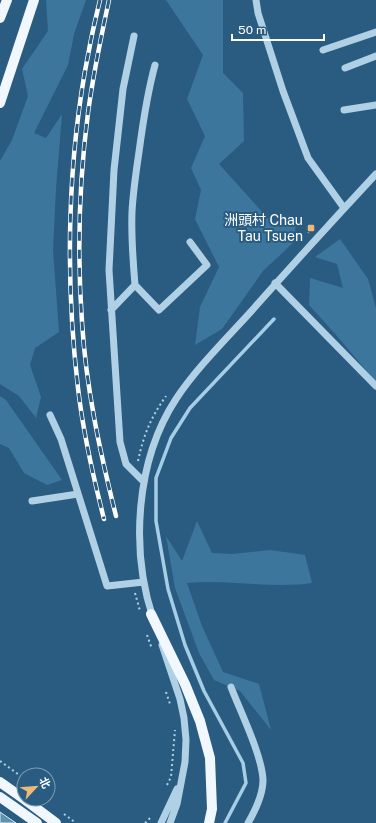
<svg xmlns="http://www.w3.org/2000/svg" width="376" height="823" font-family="'Public Sans','Noto Sans SC',sans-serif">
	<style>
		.green { fill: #3d769d }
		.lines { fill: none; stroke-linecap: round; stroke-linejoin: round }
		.stream { stroke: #a5cde6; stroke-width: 3.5 }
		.building { fill: #6191b0; stroke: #d3e7f5 }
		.path { stroke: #b0d0e5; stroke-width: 2; stroke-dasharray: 2 3; stroke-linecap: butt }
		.minor { stroke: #b0d0e5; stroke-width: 7 }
		.major { stroke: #f0f7fd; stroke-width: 10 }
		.rail-casing { stroke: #fff; stroke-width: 4.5 }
		.rail { stroke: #295c80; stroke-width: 3; stroke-dasharray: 9; stroke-linecap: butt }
		.poi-dot { fill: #edb977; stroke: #295c80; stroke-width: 1.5 }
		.labels { text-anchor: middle; stroke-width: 4; stroke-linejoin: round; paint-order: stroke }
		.poi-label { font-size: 14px; fill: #fff; stroke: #295c80; text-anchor: end }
	</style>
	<rect width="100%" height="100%" fill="#295c80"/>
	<!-- green -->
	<path class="green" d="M46 0H86L74 34 68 65 34 133 46 138 62 114 56 188 53 250 59 332 35 348 30 365 41 397 36 418 19 396 0 384V161L12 140 28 96 22 69 48 31Z
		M166 0H223V73L243 93 244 141 219 164 273 224 296 223 294 242 263 271 222 329 195 345 200 307 219 267 195 219 201 190 191 168 205 136 187 99 203 55Z
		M340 239 368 279 376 308V382L337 336 309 305 310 278 343 288 337 264 315 257Z
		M0 396 6 400 62 480 47 485 24 473 9 448 0 444Z
		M197 521 212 553 233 554 270 550 305 555 312 583C271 589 229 579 187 583L202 626 223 672 259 684 271 730 240 691 214 680 199 653 175 588 166 536 182 561Z"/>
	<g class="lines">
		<!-- stream -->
		<path class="stream" d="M225 823 246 783 243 763 204 691 185 645 168 589 156 521V478L171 438 190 408 274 319"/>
	</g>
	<!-- building -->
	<path class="building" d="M0 812 16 823H0Z"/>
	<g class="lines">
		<!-- path -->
		<path class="path" d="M308 233 311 228
			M138 461C144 434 150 419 166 396
			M135 593 140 611
			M147 635 152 649
			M166 692 170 704
			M0 761 22 777 24 779
			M167 785 171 777 175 730
			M64 814 76 823
			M145 823 152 816"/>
		<!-- minor -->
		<path class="minor" d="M256 0 258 13 283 91 308 158 344 208
			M134 36 123 89 114 170 109 270 120 442 126 464 144 482
			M323 50 376 32
			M345 68 376 56
			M344 110 376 105
			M275 283 376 386
			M135 285 159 310 207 265 190 242
			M111 310 135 285C133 261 131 237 132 212 133 192 136 172 139 152 143 122 147 94 155 65
			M50 415 61 439 107 586 144 582
			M32 501 78 494
			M153 618C130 549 136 460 176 399 197 367 230 335 255 307 295 262 335 218 376 174
			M162 645 180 699 184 718 186 740 185 762 177 804 170 823
			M231 687C240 711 262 755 263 780 263 794 255 811 248 823
			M161 823 177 789"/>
		<!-- major -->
		<path class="major" d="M0 18 7 0
			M0 103 34 0
			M151 614 185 684 200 721 210 758 212 809 209 823
			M0 782 24 799
			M0 797 37 823
			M24 799 56 823"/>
		<!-- rail casing -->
		<g class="rail-casing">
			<path id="rail" d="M100 0C96 17 92 33 89 50 67 159 65 278 78 388 83 432 93 476 104 519
				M109 0C101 37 93 75 88 113 79 182 77 252 82 322 86 388 100 452 116 516"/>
		</g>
		<!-- rail -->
		<use href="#rail" class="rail"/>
	</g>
	<!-- markers -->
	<rect class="poi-dot" x="307" y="224" width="8" height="8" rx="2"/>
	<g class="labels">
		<!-- poi labels -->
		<g class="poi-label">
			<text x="303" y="225">洲頭村 Chau<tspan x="303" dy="16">Tau Tsuen</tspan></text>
		</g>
	</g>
	<!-- north arrow -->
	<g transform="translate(36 787) rotate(64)"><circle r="19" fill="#295c80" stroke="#7f9db3"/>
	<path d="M0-3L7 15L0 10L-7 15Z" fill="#edb977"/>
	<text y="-6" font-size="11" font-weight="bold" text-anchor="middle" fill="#ffffff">北</text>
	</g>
	<!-- scale -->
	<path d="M232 34v6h92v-6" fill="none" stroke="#ffffff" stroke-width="2"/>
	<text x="238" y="34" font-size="12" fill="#ffffff" stroke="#295c80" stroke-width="3" paint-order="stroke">50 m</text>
</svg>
